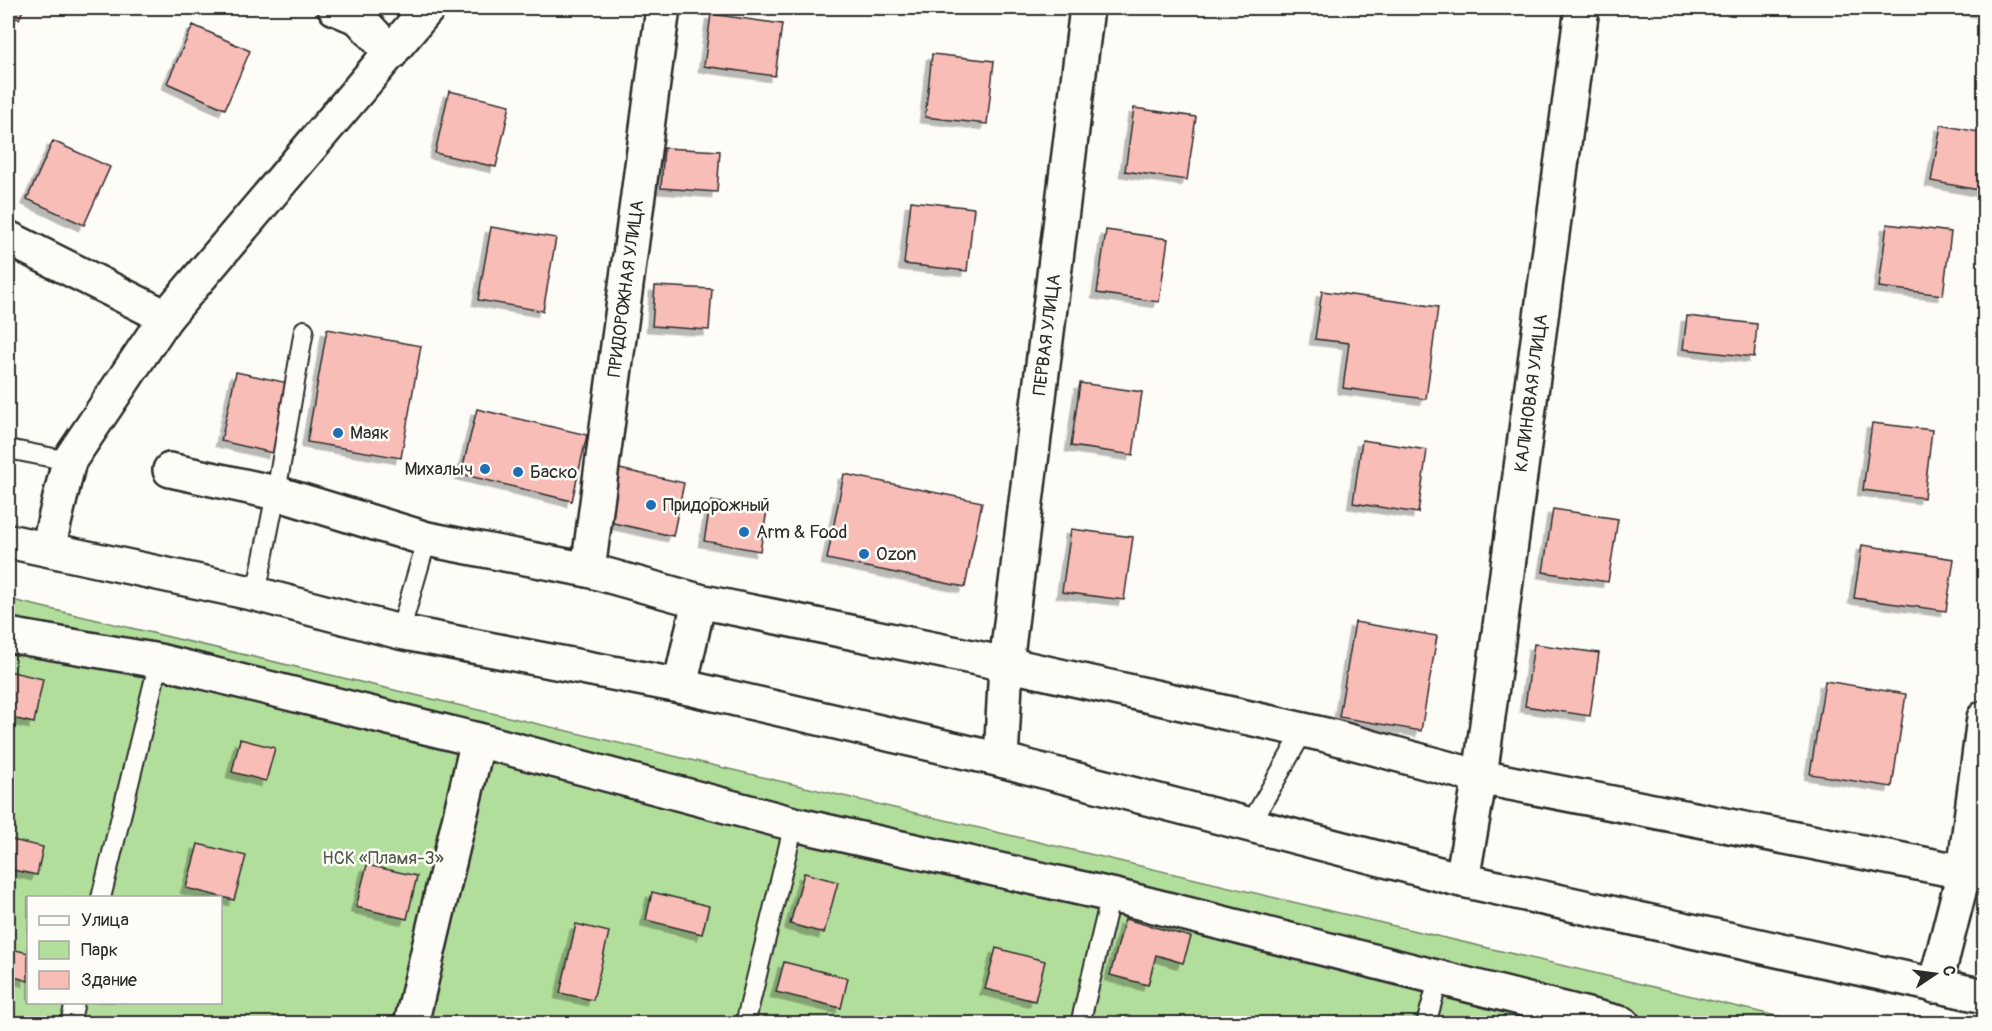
<svg xmlns="http://www.w3.org/2000/svg" width="1992" height="1031" font-family="Pangolin,sans-serif">
	<style>
		.green { fill: #b2de9b; stroke: #6e8463; stroke-width: 1.5; fill-rule: evenodd }
		.building { fill: #f9bdb8; stroke: #2b2b2b; stroke-width: 1.5; filter: url(#shadow) }
		.lines { fill: none; stroke-linecap: round; stroke-linejoin: round }
		.service-casing { stroke: #2b2b2b; stroke-width: 22 }
		.minor-casing { stroke: #2b2b2b; stroke-width: 38 }
		.tertiary-casing { stroke: #2b2b2b; stroke-width: 38 }
		.service { stroke: #fdfcf7; stroke-width: 18 }
		.minor { stroke: #fdfcf7; stroke-width: 33 }
		.tertiary { stroke: #fdfcf7; stroke-width: 33 }
		.poi-dot { fill: #1f6fb2; stroke: #fdfcf7; stroke-width: 2 }
		.labels { text-anchor: middle; stroke-width: 5; stroke-linejoin: round; paint-order: stroke }
		.street-label { font-size: 18px; fill: #2b2b2b; stroke: #fdfcf7 }
		.poi-label { font-size: 18px; fill: #2b2b2b; stroke: #fdfcf7; text-anchor: start }
		.park-label { font-size: 18px; fill: #4d5847; stroke: #fdfcf7 }
	</style>
	<defs>
		<filter id="shadow"><feDropShadow dx="-5.5" dy="5.5" stdDeviation="0" flood-color="#0004"/></filter>
	</defs>
	<rect width="100%" height="100%" fill="#fdfcf7"/>
	<filter id="ink" filterUnits="userSpaceOnUse"><feTurbulence type="fractalNoise" baseFrequency=".0167" numOctaves="2"/><feDisplacementMap in="SourceGraphic" scale="12" xChannelSelector="R" yChannelSelector="G"/><feConvolveMatrix kernelMatrix="1 2 1 2 8 2 1 2 1" color-interpolation-filters="sRGB"/></filter>
	<g filter="url(#ink)">
		<!-- green -->
		<path class="green" d="M8 599 1806 1023 8 1024ZM28 898H220V1002H28Z"/>
		<!-- building -->
		<path class="building" d="M8 8H24L19 19 8 14Z
			M1960 8H1984V12Z
			M711 14 782 24 775 76 704 66Z
			M193 25 250 51 225 109 167 83Z
			M932 54 994 61 987 124 925 117Z
			M449 91 510 105 496 167 435 153Z
			M1134 108 1196 117 1187 180 1125 171Z
			M1941 125 1984 133V191L1931 181Z
			M53 141 110 167 84 225 27 199Z
			M664 148 720 151 717 192 661 188Z
			M911 201 974 208 967 271 904 264Z
			M1887 224 1951 232 1943 295 1879 287Z
			M491 227 556 238 543 311 478 300Z
			M1106 230 1168 239 1159 302 1097 293Z
			M655 286 712 289 709 330 652 326Z
			M1322 291 1438 307 1426 399 1343 388 1349 343 1315 339Z
			M1687 316 1757 324 1754 357 1683 349Z
			M327 329 421 346 401 458 307 442Z
			M236 372 288 383 273 453 221 441Z
			M1080 383 1142 392 1133 455 1071 446Z
			M477 409 587 435 572 501 461 474Z
			M1872 423 1932 430 1924 498 1863 490Z
			M1362 440 1427 450 1418 513 1353 503Z
			M615 468 684 483 673 536 604 521Z
			M844 474 982 502 965 587 827 559Z
			M711 501 767 511 760 551 704 541Z
			M1553 509 1618 519 1608 582 1543 572Z
			M1071 529 1133 537 1124 600 1062 592Z
			M1862 545 1954 559 1946 611 1854 598Z
			M1355 622 1437 636 1421 731 1339 717Z
			M1534 644 1599 653 1590 716 1525 706Z
			M8 671 43 679 34 723 8 717Z
			M1825 681 1906 694 1892 787 1810 774Z
			M240 739 275 748 266 781 232 772Z
			M8 839 43 847 37 875 8 869Z
			M198 844 246 856 234 900 186 888Z
			M367 865 417 876 407 919 356 907Z
			M804 873 838 882 824 933 790 924Z
			M652 892 709 906 702 934 646 920Z
			M1125 919 1191 937 1183 963 1156 955 1148 985 1110 975Z
			M576 924 609 932 593 1000 560 993Z
			M8 948 28 953V981L8 975Z
			M996 948 1045 961 1035 1001 985 989Z
			M784 962 848 978 841 1008 776 992Z"/>
		<g class="lines">
			<!-- service casing -->
			<g class="service-casing">
				<path id="service" d="M8 449 69 461
					M256 594 276 493 304 330
					M400 632 427 539
					M1250 825 1304 730
					M101 898 159 661
					M70 1024 75 1002
					M745 1024 794 824
					M1080 1024 1111 895
					M1426 1024 1439 977"/>
			</g>
			<!-- minor casing -->
			<g class="minor-casing">
				<g id="minor">
					<path d="M335 8 359 18 391 53"/>
					<path d="M8 238 166 317"/>
					<path d="M170 470 276 493 427 539 588 570 699 601 1006 664 1326 735 1480 777 1984 876"/>
					<path d="M48 548 69 461 166 317 428 8"/>
					<path id="s1" d="M588 570 663 8"/>
					<path d="M8 635 159 661 478 740 794 824 1111 895 1623 1024"/>
					<path d="M680 686 699 601"/>
					<path id="s2" d="M1001 760 1006 664 1087 8"/>
					<path id="s3" d="M1462 880 1480 777 1582 8"/>
					<path d="M1935 986 1964 872 1984 718"/>
					<path d="M411 1024 478 740"/>
				</g>
			</g>
			<!-- tertiary casing -->
			<g class="tertiary-casing">
				<path id="tertiary" d="M8 541 256 594 400 632 680 686 1001 760 1462 880 1984 996"/>
			</g>
			<!-- service -->
			<use href="#service" class="service"/>
			<!-- minor -->
			<use href="#minor" class="minor"/>
			<!-- tertiary -->
			<use href="#tertiary" class="tertiary"/>
		</g>
	</g>
	<!-- markers -->
	<g class="poi-dot">
		<circle cx="338" cy="433" r="6"/>
		<circle cx="485" cy="469" r="6"/>
		<circle cx="518" cy="472" r="6"/>
		<circle cx="651" cy="505" r="6"/>
		<circle cx="744" cy="532" r="6"/>
		<circle cx="864" cy="554" r="6"/>
	</g>
	<g class="labels">
		<!-- street labels -->
		<g class="street-label">
			<text dy="6" stroke="none"><textPath href="#s1" startOffset="284">ПРИДОРОЖНАЯ УЛИЦА</textPath></text>
			<text dy="6" stroke="none"><textPath href="#s2" startOffset="428">ПЕРВАЯ УЛИЦА</textPath></text>
			<text dy="6" stroke="none"><textPath href="#s3" startOffset="492">КАЛИНОВАЯ УЛИЦА</textPath></text>
		</g>
		<!-- poi labels -->
		<g class="poi-label">
			<text x="350" y="439">Маяк</text>
			<text x="473" y="475" text-anchor="end">Михалыч</text>
			<text x="530" y="478">Баско</text>
			<text x="663" y="511">Придорожный</text>
			<text x="756" y="538">Arm &amp; Food</text>
			<text x="876" y="560">Ozon</text>
		</g>
		<!-- park labels -->
		<g class="park-label">
			<text x="383" y="864">НСК «Пламя-3»</text>
		</g>
	</g>
	<!-- margin -->
	<rect width="1992" height="1031" fill="none" stroke="#fdfcf7" stroke-width="30"/>
	<rect x="15" y="15" width="1962" height="1001" fill="none" stroke="#2b2b2b" stroke-width="2" filter="url(#ink)"/>
	<!-- legend -->
	<rect x="27" y="896" width="195" height="108" fill="#fdfcf7" stroke="#a9a8a5" stroke-width="1.5"/>
	<rect x="39" y="916" width="30" height="9" fill="#fdfcf7" stroke="#a9a8a5" stroke-width="1.5"/>
	<text x="81" y="926" font-size="18" fill="#2b2b2b">Улица</text>
	<rect x="39" y="941" width="30" height="18" fill="#b2de9b" stroke="#a9a8a5" stroke-width="1.5"/>
	<text x="81" y="956" font-size="18" fill="#2b2b2b">Парк</text>
	<rect x="39" y="971" width="30" height="18" fill="#f9bdb8" stroke="#a9a8a5" stroke-width="1.5"/>
	<text x="81" y="986" font-size="18" fill="#2b2b2b">Здание</text>
	<!-- north arrow -->
	<g transform="translate(1935 974) rotate(77)" stroke="#fdfcf7" stroke-width="4.5" paint-order="stroke">
	<path d="M0-4.5L10 22L0 15L-10 22Z" fill="#2b2b2b"/>
	<text y="-9" font-size="16" font-weight="bold" text-anchor="middle" fill="#2b2b2b">С</text>
	</g>
</svg>
